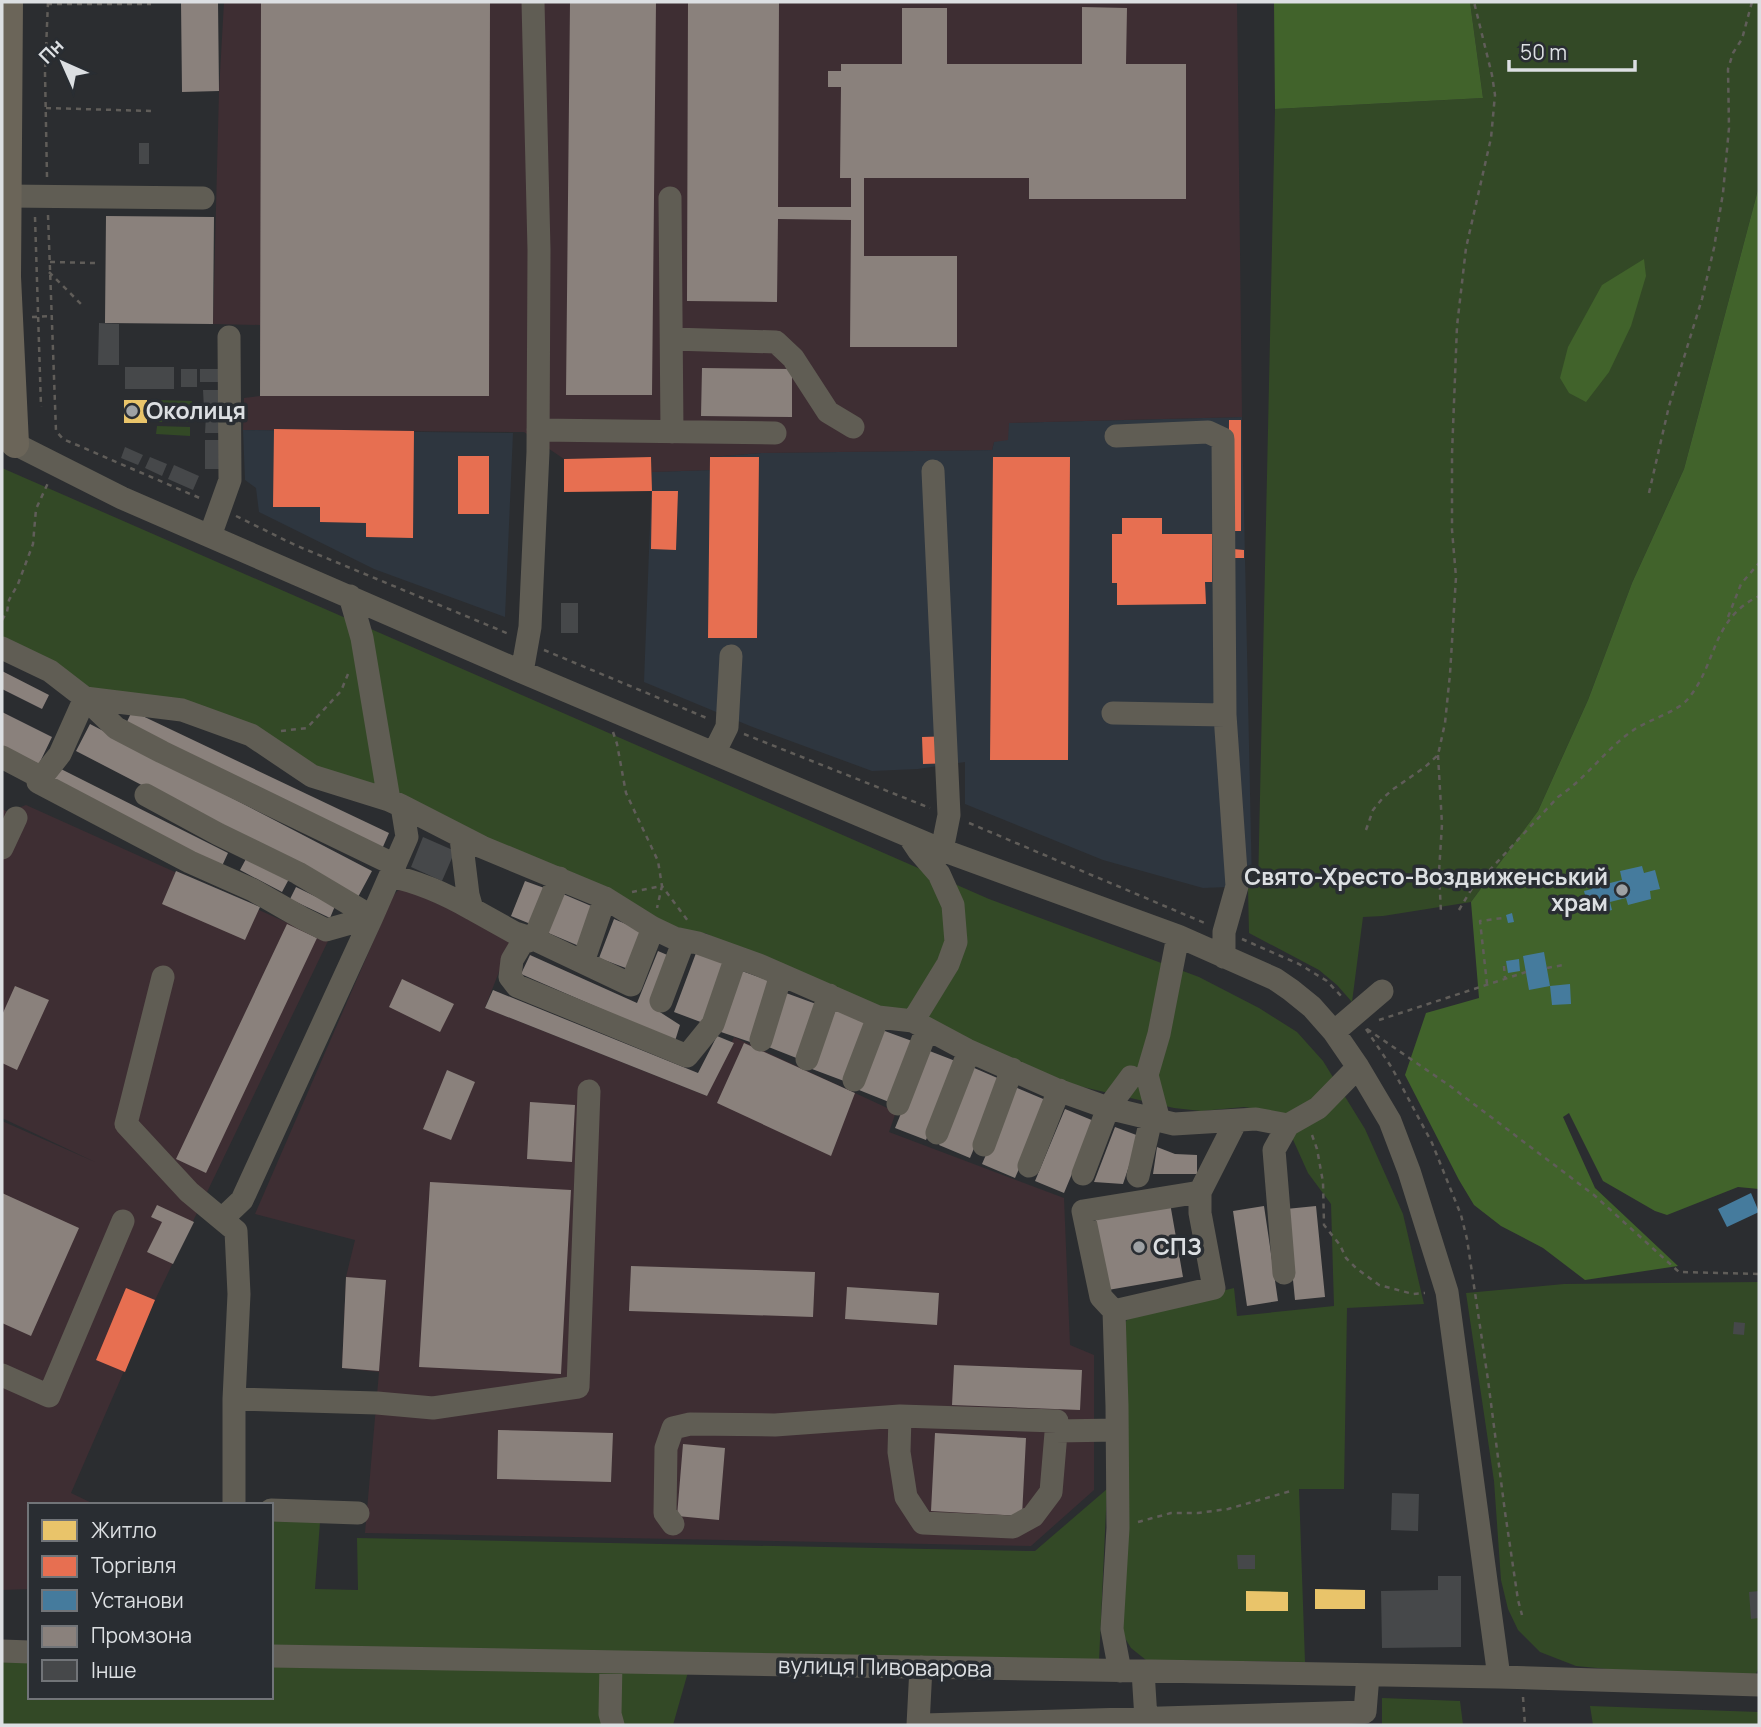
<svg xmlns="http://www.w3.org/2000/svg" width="1761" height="1727" font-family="Manrope,sans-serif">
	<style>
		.built { fill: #2e363f }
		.industrial { fill: #3e2e33 }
		.green { fill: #334926 }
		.forest { fill: #41632b }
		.homes { fill: #e9c46a }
		.shops { fill: #e76f51 }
		.public { fill: #457b9d }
		.industry { fill: #8a817c }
		.building { fill: #46484a }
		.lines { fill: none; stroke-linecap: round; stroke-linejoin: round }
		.path { stroke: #605d59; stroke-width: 2.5; stroke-dasharray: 5 5; stroke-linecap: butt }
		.minor { stroke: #605d54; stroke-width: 23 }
		.major { stroke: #6b6559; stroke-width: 28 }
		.poi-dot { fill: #9ea1a4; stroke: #292d32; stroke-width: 2.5 }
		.labels { text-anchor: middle; stroke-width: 7; stroke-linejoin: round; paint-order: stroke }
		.poi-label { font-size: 23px; font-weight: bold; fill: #dcdfe2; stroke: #292d32; text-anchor: start }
		.street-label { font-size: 23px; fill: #dcdfe2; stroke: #292d32 }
	</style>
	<rect width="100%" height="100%" fill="#2b2d30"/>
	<!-- built -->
	<path class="built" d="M1242 417 1252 886 1203 888 1103 860 965 804V762L918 769 872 771 750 726 644 682 652 472 710 470V457L761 453 992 450 994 442 1008 423Z
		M243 430 513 433 505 617 374 569 259 512 256 488 245 480Z"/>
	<!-- industrial -->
	<path class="industrial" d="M224 2H1237L1242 417 1009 423 1008 440 994 442 992 450 761 453 710 457V470L652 472 651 457 564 459 524 432 243 430 244 398 260 396V325L213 324 219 91Z
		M26 805 328 941 155 1300 71 1493 96 1505H30V1589L2 1590V1121L95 1162 2 1118V809L8 812Z
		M401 887 512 938 485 1008 707 1096 734 1037 896 1112 889 1132 1064 1198 1070 1345 1094 1355V1490L1031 1546 365 1533 379 1372 342 1368 346 1277 355 1240 255 1214 393 896Z"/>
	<!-- green -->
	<path class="green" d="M1470 2H1759V186L1684 469 1632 583 1588 700 1538 811 1471 902 1383 916 1363 917 1352 1002 1337 985 1319 970 1249 933 1248 888H1258L1275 109 1483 98Z
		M157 400 192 401 191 410H157Z
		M158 414H191L192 422H158Z
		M157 426 190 427V436L156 434Z
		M2 468 989 899 1199 977 1259 1008 1297 1032 1323 1061 1365 1129 1403 1214 1424 1304 1347 1308 1344 1489H1299L1305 1662 1146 1660 1131 1648 1123 1635 1121 1328 1132 1313 1234 1288 1237 1316 1334 1306 1331 1204 1308 1173 1281 1113 1244 1107 1201 1111 1174 1108 1035 1076 792 976 705 933 681 934 338 781 251 728 86 688 2 642Z
		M1759 1282V1667L1755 1676 1649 1673 1576 1666 1540 1652 1518 1630 1508 1609 1501 1580 1494 1481 1466 1293 1564 1284Z
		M1107 1489 1099 1661 271 1645V1518L320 1522 315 1589 358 1590 357 1538 1027 1551H1035Z
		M2 1660 30 1662V1697H271V1662L688 1672 673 1725H2Z
		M1382 1698 1460 1701 1463 1725H1382Z
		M1590 1706 1759 1712V1725H1593Z"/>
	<!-- forest -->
	<path class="forest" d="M1274 2H1470L1483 98 1275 109Z
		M1759 186V1189L1738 1187 1667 1215 1655 1211 1603 1181 1569 1113 1563 1117 1595 1188 1678 1266 1585 1280 1543 1248 1501 1226 1474 1205 1459 1180 1405 1075 1426 1013 1479 998 1471 902 1538 811 1588 700 1632 583 1684 469Z
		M1644 259 1646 276 1631 326 1609 372 1586 402 1569 393 1560 378 1568 347 1602 285Z"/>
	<!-- homes -->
	<path class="homes" d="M124 400H147V423H124Z
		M1315 1589 1365 1590V1609H1315Z
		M1246 1591 1288 1592V1611H1246Z"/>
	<!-- shops -->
	<path class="shops" d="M1229 420H1241V531H1228Z
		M274 429 414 431 413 538 366 537V523L320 522V507H273Z
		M458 456H489V514H458Z
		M651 457 652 491 564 492V459Z
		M710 457H759L757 638H708Z
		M993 457H1070L1068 760H990Z
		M652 491H678L676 550 651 549Z
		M1122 518H1162V534H1212V582H1205L1206 604 1117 605V583H1112V534H1122Z
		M1233 549 1244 550V558H1233Z
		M955 736 956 763 923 764 922 737Z
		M126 1288 155 1300 125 1372 96 1360Z"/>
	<!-- public -->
	<path class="public" d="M1642 866 1644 873 1655 870 1660 889 1650 891 1651 899 1628 905 1626 898 1610 902 1612 910 1597 914 1595 906 1588 907 1584 891 1592 889 1590 881 1605 877 1606 884 1622 880 1620 871Z
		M1512 913 1514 922 1508 923 1506 915Z
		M1544 952 1550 986 1529 990 1523 956Z
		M1519 959 1520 971 1508 973 1506 961Z
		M1570 984 1571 1004 1552 1005 1550 986Z
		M1751 1193 1759 1212 1727 1227 1718 1209Z"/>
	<!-- industry -->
	<path class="industry" d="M181 2H218L219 91 182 92Z
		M261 2H490L489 396H260Z
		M570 2H656L652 395H566Z
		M688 2H779L778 207H851V178H840L841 87H828V71H841V64H902V8H947V64H1082V7L1127 8 1126 64H1186V199H1029V178H864V256H957V347H850L851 220 778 219 777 302 687 301Z
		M106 216 214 217 213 324 105 323Z
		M702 368 792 369V417L701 416Z
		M2 671 49 695 42 709 2 689Z
		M132 711 389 833 382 849 125 726Z
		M2 712 52 737 39 764 2 746Z
		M90 724 372 871 358 897 76 751Z
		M55 766 228 853 222 866 48 779Z
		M247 857 289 879 282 892 240 870Z
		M176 871 260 907 245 940 162 904Z
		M525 881 547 889 533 925 511 916Z
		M296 887 335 906 330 918 290 899Z
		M563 894 596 908 579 946 546 932Z
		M614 919 645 932 631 970 599 958Z
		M287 924 317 938 206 1173 176 1159Z
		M658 951 672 957 652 1007 680 1025 675 1041 521 974 530 955 637 1003Z
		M696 953 729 965 706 1024 674 1012Z
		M742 971 775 983 753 1043 721 1032Z
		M402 979 454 1004 440 1032 389 1007Z
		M15 986 49 1000 17 1070 2 1063V1015Z
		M493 990 698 1073 717 1036 734 1043 707 1096 485 1008Z
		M786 993 819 1005 799 1059 766 1046Z
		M836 1009 868 1022 844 1081 812 1069Z
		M882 1030 912 1041 889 1102 859 1090Z
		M744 1043 855 1093 831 1156 717 1103Z
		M927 1050 958 1062 926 1140 895 1128Z
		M972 1067 1002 1080 970 1158 939 1145Z
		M447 1070 475 1082 451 1140 423 1129Z
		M1015 1087 1048 1101 1015 1178 982 1164Z
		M530 1102 575 1105 572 1162 527 1159Z
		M1065 1109 1094 1121 1064 1193 1035 1181Z
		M1115 1127 1139 1136 1123 1184 1094 1182Z
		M1157 1147 1175 1154 1197 1155V1174H1153Z
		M430 1182 571 1190 561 1374 419 1367Z
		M2 1193 79 1228 31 1336 2 1323Z
		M1170 1203 1183 1277 1108 1290 1095 1217Z
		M157 1205 194 1222 173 1264 147 1252 162 1222 151 1217Z
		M1264 1206 1278 1301 1247 1306 1233 1211Z
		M1316 1206 1325 1297 1295 1300 1286 1209Z
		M631 1266 815 1272 813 1317 629 1311Z
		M346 1277 386 1280 379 1371 342 1368Z
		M847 1287 939 1293 937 1325 845 1319Z
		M954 1365 1082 1370 1080 1410 952 1405Z
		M498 1430 613 1433 611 1482 497 1479Z
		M935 1433 1026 1438 1022 1516 931 1511Z
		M683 1444 725 1448 719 1520 677 1516Z"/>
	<!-- building -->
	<path class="building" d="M139 143H149V164H139Z
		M99 323 119 324V365H98Z
		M125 367H174V389H125Z
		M181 369H197V387H181Z
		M200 369H219V382H200Z
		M203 390H218V409H204Z
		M206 415H219V433H205Z
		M205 440H219V469H205Z
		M125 447 143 455 138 465 121 458Z
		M150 457 167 464 162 476 145 468Z
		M174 465 199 476 193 490 168 479Z
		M561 603H578V633H561Z
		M423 837 455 851 442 881 411 867Z
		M1734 1322 1745 1323 1744 1335 1733 1334Z
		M1392 1493 1419 1494 1418 1531 1391 1530Z
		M1237 1555H1255V1569H1238Z
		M1438 1576H1461V1647L1382 1648 1381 1591 1438 1590Z
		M1759 1591V1618L1751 1619 1749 1592Z"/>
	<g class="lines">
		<!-- path -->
		<path class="path" d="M47 4H151
			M46 108 151 111
			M47 177 45 73 48 2
			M48 215 56 431 63 439 202 499
			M35 217 41 407
			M50 262 95 263
			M49 272 84 307
			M32 317 51 316
			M1649 493 1669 406 1702 299 1714 248 1723 193 1729 128 1728 69 1733 53 1742 39 1752 2
			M236 516 295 545 509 634
			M1728 617 1741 584 1759 563
			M2 620 7 612 9 600 18 584 33 544 36 509 48 483
			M544 650 709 719
			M281 731 307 728 341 691 348 674
			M613 732 617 744 626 793 658 861 662 886 688 921
			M744 734 930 808
			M1438 755 1442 824 1439 872 1441 913
			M969 823 1207 924
			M1366 830 1373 810 1382 799 1392 790 1425 767 1438 755 1445 723 1450 674 1456 577 1452 530V454L1457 326 1466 248 1491 138 1495 95 1492 75 1474 2
			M632 892 662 886 657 908
			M1459 910 1471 890 1558 797C1587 778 1606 748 1635 729 1649 720 1676 712 1687 700 1718 664 1710 620 1759 596
			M1242 939 1299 964 1327 981 1344 999
			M1504 966 1505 979
			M1547 968 1563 965
			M1487 984 1480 921 1503 918
			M1379 1020 1526 972
			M1366 1029 1392 1068 1432 1143 1461 1215 1467 1239 1488 1380 1505 1512 1518 1600 1522 1615
			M1367 1029 1450 1086 1594 1195 1679 1272 1759 1274
			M1312 1135 1317 1149 1323 1182 1324 1225 1340 1245 1346 1258 1356 1268 1379 1285 1413 1294 1425 1293
			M1138 1522 1171 1513H1198L1228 1509 1291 1491
			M1523 1697 1525 1725"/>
		<!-- minor -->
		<path class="minor" d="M7 196 203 198
			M670 198 672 432
			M672 339 776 342 793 358 828 412 853 427
			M538 430 775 433
			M1116 436 1208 432 1223 439 1225 715 1237 886 1224 932V957
			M15 444 122 498 522 672 942 850 1178 936 1275 979 1291 990 1312 1007 1334 1032 1358 1067 1390 1121 1409 1171 1447 1292 1499 1677
			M933 471 949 815 942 850
			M210 536 230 480 229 337
			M350 596 362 638 389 800
			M2 648 50 671 85 698 60 754 38 782 190 862 253 890 302 918 326 930 372 917 407 837 402 806 389 800 312 776 251 735 182 710 85 698
			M522 672 530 627 538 452 539 250 533 2
			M85 698 116 728 162 752 395 865
			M1113 713 1225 715
			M714 753 727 727 731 656
			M2 757 42 778
			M146 795 218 834 298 873 372 917 242 1200 222 1219
			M402 806 482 847 605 898 653 928 674 938 698 943 759 965 878 1017 913 1021 967 1050 1055 1089 1108 1108 1174 1124 1256 1119 1288 1125 1318 1108 1358 1067
			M909 836 919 851 939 874 953 905 956 942 948 964 913 1021
			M461 838 468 895 472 909 515 933 534 939
			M2 848 16 818
			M390 876C419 882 446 894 472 909
			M559 878 534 939 631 985 653 928
			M534 939 522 943 512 960 510 977 517 986 687 1056 713 1024 736 957
			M583 962 605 898
			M163 977 126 1124 189 1192 236 1231 239 1294 234 1399V1505
			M661 1001 684 940
			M1334 1032 1382 991
			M761 1040 781 975
			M807 1059 829 995
			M854 1080 878 1017
			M898 1104 927 1029
			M1159 1121 1147 1075 1159 1034 1178 936
			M937 1133 969 1051
			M984 1145 1012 1069
			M1029 1166 1059 1090
			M1083 1174 1108 1108 1131 1077
			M1138 1176 1151 1119
			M1284 1273 1274 1150 1288 1125
			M1114 1311 1214 1288 1200 1213V1192
			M2 1375 49 1396 123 1221
			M234 1399 377 1403 433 1408 578 1387 589 1091
			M1056 1431 1117 1430
			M271 1510 358 1513
			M673 1524 665 1513 666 1448 673 1428 690 1424 775 1425 900 1416 899 1452 906 1497 923 1523 1013 1527 1033 1516 1051 1492 1057 1421 900 1416
			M2 1651 30 1652
			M271 1656 1499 1677 1759 1685
			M611 1662 610 1714 613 1725
			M1120 1671 1112 1629 1118 1528 1117 1406 1114 1311 1101 1297 1083 1211 1200 1192 1236 1121
			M1143 1671 1146 1719
			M918 1725 921 1667
			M924 1725 1365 1712 1368 1675"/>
		<!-- major -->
		<path class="major" d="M9 2 7 277 15 444"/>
	</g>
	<!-- markers -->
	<g class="poi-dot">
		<circle cx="132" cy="411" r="7"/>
		<circle cx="1622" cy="890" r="7"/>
		<circle cx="1139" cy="1247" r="7"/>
	</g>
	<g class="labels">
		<!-- poi labels -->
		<g class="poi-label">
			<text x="146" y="419">Околиця</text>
			<text x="1608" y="885" text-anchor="end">Свято-Хресто-Воздвиженський<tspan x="1608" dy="26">храм</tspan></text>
			<text x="1153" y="1255">СПЗ</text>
		</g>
		<!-- street labels -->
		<g class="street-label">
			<text transform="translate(885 1667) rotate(1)" y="8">вулиця Пивоварова</text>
		</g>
	</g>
	<!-- border -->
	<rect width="1761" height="1727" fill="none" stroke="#dcdfe2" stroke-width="7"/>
	<!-- legend -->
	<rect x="28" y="1503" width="245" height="196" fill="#292d32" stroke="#717478" stroke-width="2"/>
	<rect x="42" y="1520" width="35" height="21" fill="#e9c46a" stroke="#717478" stroke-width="2"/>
	<text x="91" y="1538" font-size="21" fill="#dcdfe2">Житло</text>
	<rect x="42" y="1556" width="35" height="21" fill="#e76f51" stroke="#717478" stroke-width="2"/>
	<text x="91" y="1573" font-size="21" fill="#dcdfe2">Торгівля</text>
	<rect x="42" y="1590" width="35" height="21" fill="#457b9d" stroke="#717478" stroke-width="2"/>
	<text x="91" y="1608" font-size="21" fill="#dcdfe2">Установи</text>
	<rect x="42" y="1626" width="35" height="21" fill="#8a817c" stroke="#717478" stroke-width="2"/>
	<text x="91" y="1643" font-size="21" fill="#dcdfe2">Промзона</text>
	<rect x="42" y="1660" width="35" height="21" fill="#46484a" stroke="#717478" stroke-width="2"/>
	<text x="91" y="1678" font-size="21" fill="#dcdfe2">Інше</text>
	<!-- north arrow -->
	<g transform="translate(63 63) rotate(315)" stroke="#292d32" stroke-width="5" paint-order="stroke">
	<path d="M0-5L12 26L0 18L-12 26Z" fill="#dcdfe2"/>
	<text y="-10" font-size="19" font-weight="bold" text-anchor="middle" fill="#dcdfe2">Пн</text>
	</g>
	<!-- scale -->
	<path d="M1509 60v10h126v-10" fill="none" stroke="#dcdfe2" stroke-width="3.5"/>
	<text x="1520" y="60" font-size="21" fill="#dcdfe2" stroke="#292d32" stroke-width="5" paint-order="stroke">50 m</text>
</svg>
